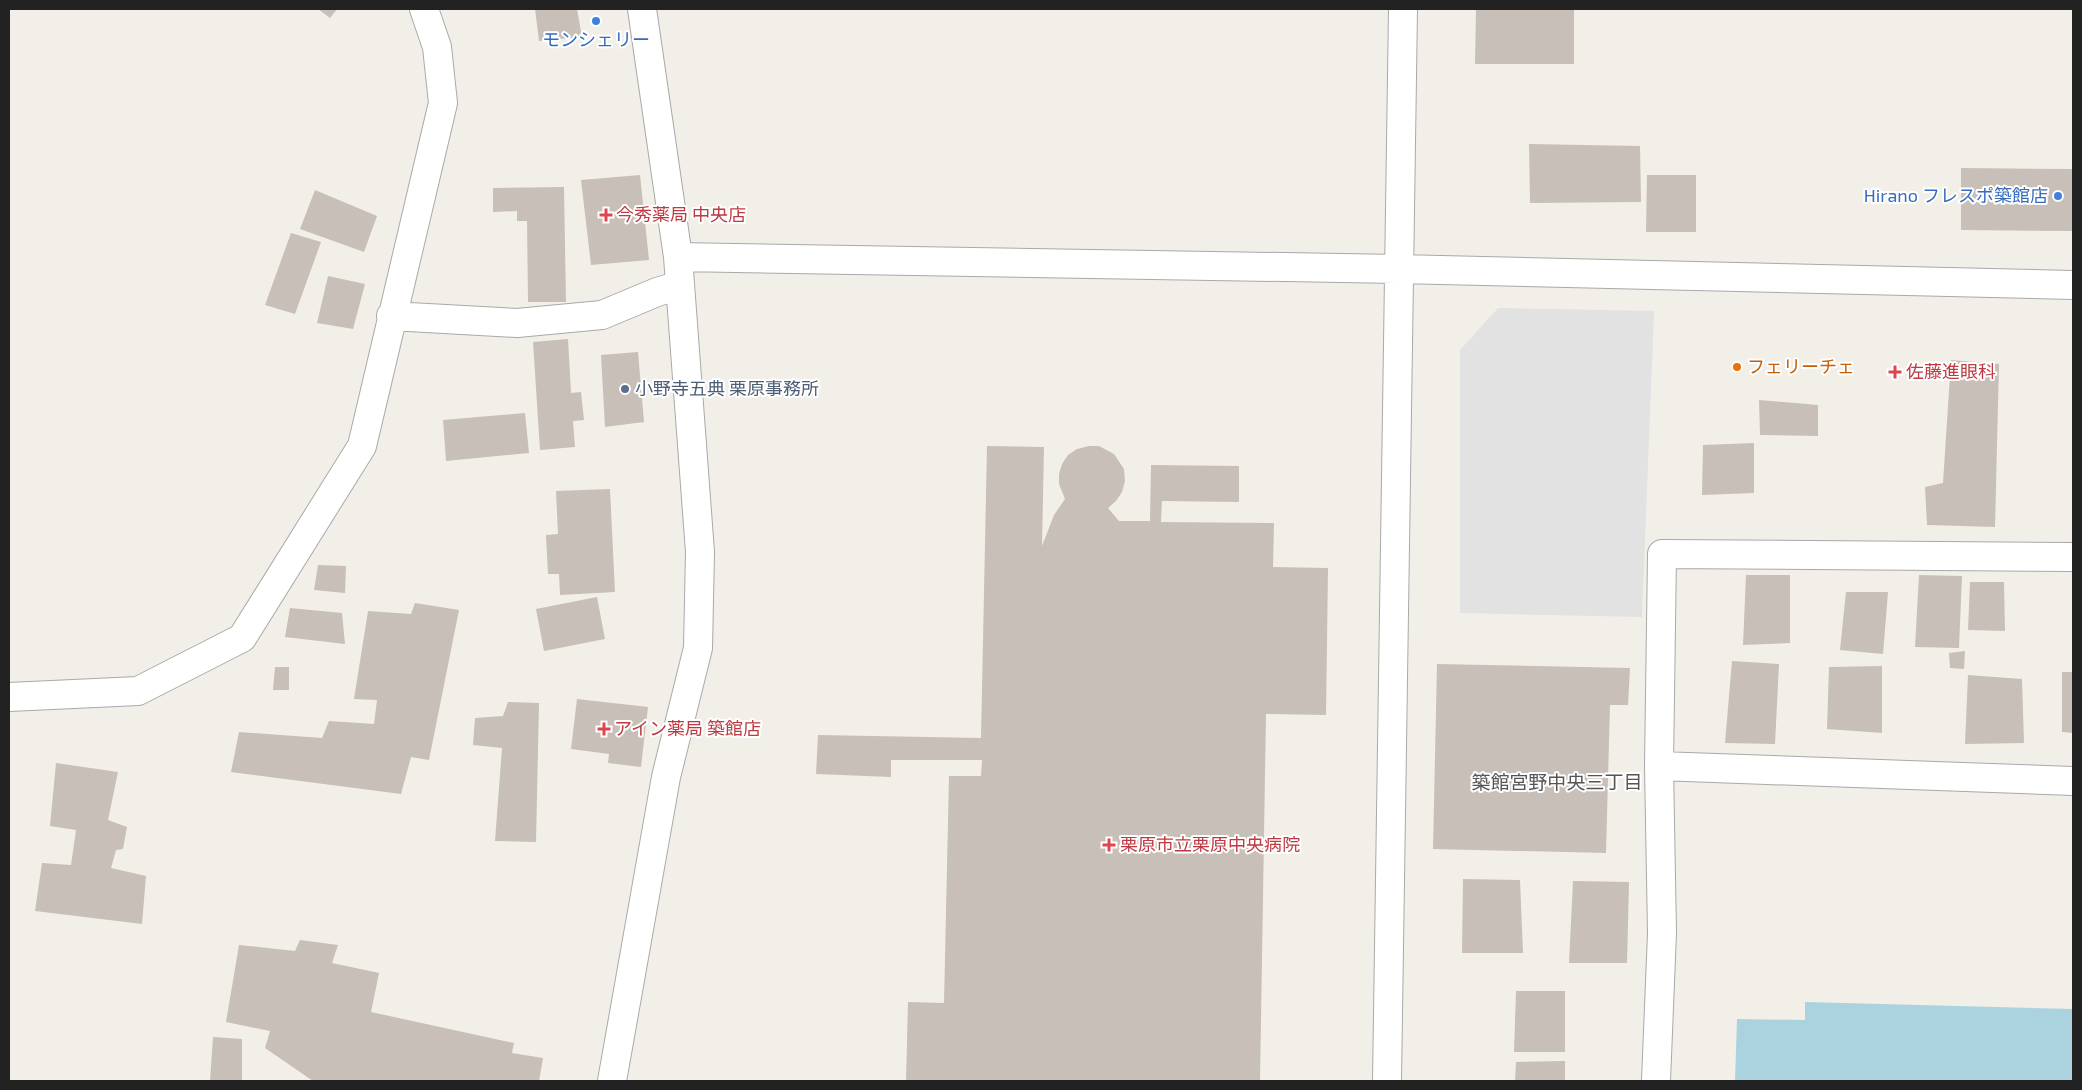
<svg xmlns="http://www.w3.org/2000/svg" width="2082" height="1090" font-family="'Exo 2','Noto Sans JP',sans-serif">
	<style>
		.parking { fill: #e2e2e2 }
		.water { fill: #aad3df }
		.building { fill: #c7bfb8 }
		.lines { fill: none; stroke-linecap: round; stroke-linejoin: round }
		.minor-casing { stroke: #a9a9a9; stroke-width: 30 }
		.minor { stroke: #fff; stroke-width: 28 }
		.shop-dot { fill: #3f7fe0; stroke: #fff; stroke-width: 2 }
		.health-dot { fill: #e0444e; stroke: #fff; stroke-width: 2 }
		.food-dot { fill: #e8710a; stroke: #fff; stroke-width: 2 }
		.service-dot { fill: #5c6f8a; stroke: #fff; stroke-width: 2 }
		.labels { text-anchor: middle; stroke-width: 4; stroke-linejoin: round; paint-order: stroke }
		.shop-label { font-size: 18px; fill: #366cbe; stroke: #fff }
		.health-label { font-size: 18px; fill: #be3a42; stroke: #fff; text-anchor: start }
		.food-label { font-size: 18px; fill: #c56008; stroke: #fff; text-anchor: start }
		.service-label { font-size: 18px; fill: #4e5e75; stroke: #fff; text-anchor: start }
		.neighbourhood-label { font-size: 19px; fill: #555; stroke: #fff }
	</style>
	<rect width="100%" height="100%" fill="#f2efe9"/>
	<!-- parking -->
	<path class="parking" d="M1498 308 1654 311 1642 617 1460 613V350Z"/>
	<!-- water -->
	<path class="water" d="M1805 1002 2073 1009V1081H1735L1737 1019 1805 1020Z"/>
	<!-- building -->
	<path class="building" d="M318 9H337L330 18Z
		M535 9H577L582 37 539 41Z
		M1476 9H1574V64H1475Z
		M1529 144 1640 146 1641 202 1530 203Z
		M1961 168 2073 169V231L1961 230Z
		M640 175 649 260 591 265 581 180Z
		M1647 175H1696V232H1646Z
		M564 187 566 302H528L527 221H517V211L493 212V188Z
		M315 190 377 216 364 252 300 229Z
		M291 233 321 242 295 314 265 305Z
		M328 276 365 284 353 329 317 323Z
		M568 339 571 393 581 392 584 420 573 421 575 447 540 450 533 342Z
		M638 352 644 422 605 427 601 355Z
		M1951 360 1999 364 1995 527 1927 525 1925 487 1943 483Z
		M1759 400 1818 405V436L1760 435Z
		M525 413 529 453 446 461 443 420Z
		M1754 443V493L1702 495 1703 445Z
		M987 446 1044 447 1042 546 1054 515 1065 499 1059 484V474L1062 464 1068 455 1077 449 1089 446H1099L1114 454 1124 469 1125 481 1122 492 1116 501 1108 508 1119 521H1150L1151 465 1239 466V502L1162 501 1161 522 1274 523 1273 567 1328 568 1326 715 1266 714 1260 1081H906L908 1002 944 1003 949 776H981L982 760H891V777L816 774 818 735 981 738Z
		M610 489 615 592 560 595 559 574H548L546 535 558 534 556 491Z
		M318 565 346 566 345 593 314 590Z
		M1746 575H1790V643L1743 645Z
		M1919 575 1962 576 1959 648 1915 647Z
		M1970 582H2004L2005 631 1968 630Z
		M1846 592H1888L1883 654 1840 650Z
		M597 597 605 639 544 651 536 609Z
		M415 603 459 610 429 760 411 757 401 794 231 772 239 732 322 738 329 721 374 724 377 700 354 699 368 611 411 614Z
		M290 608 342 613 345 644 285 637Z
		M1965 651 1964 669 1950 668 1949 653Z
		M1732 661 1779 664 1775 744 1725 743Z
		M1437 664 1630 668 1628 705H1610L1606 853 1433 849Z
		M1882 666V733L1827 729 1829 667Z
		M275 667H289V690H273Z
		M2062 672H2073V733L2062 732Z
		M1968 675 2022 679 2024 743 1965 744Z
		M577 699 648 707 641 767 608 763 609 754 571 749Z
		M508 702 539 703 536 842 495 841 502 748 473 745 475 718 503 716Z
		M56 763 118 772 108 820 127 827 123 849 116 850 111 868 146 876 142 924 35 911 42 863 71 865 76 830 50 826Z
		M1463 879 1520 880 1523 953H1462Z
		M1573 881 1629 882 1627 963H1569Z
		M300 940 338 945 332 963 379 973 371 1012 514 1043 512 1053 543 1058 539 1081H313L265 1048 270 1031 226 1022 239 945 295 951Z
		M1516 991H1565V1052H1514Z
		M213 1037 242 1039V1081H210Z
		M1565 1061V1081H1515L1516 1062Z"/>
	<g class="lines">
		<!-- minor casing -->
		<g class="minor-casing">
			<path id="minor" d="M678 257 1398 269 2073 285
				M391 316 517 323 602 315 657 292 680 285
				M9 697 138 691 242 638 362 446 443 103 437 47 424 9
				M1659 766 2073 781
				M612 1081 666 777 698 648 700 552 678 257 642 9
				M1387 1081 1403 9
				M1656 1081 1662 933 1659 766 1662 554 2073 557"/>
		</g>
		<!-- minor -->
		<use href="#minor" class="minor"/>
	</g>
	<!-- markers -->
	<g class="shop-dot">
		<circle cx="596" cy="21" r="5"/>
		<circle cx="2058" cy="196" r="5"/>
	</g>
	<g class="health-dot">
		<path d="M603.5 207.5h5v5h5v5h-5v5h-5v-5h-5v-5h5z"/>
		<path d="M1892.5 364.5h5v5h5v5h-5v5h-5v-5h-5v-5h5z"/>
		<path d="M601.5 721.5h5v5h5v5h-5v5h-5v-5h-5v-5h5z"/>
		<path d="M1106.5 837.5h5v5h5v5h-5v5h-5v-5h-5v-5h5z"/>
	</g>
	<circle class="food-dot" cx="1737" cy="367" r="5"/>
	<circle class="service-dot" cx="625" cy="389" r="5"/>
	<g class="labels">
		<!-- shop labels -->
		<g class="shop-label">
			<text x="596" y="46">モンシェリー</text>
			<text x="2048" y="202" text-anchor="end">Hirano フレスポ築館店</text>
		</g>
		<!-- health labels -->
		<g class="health-label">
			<text x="616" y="221">今秀薬局 中央店</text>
			<text x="1906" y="378">佐藤進眼科</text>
			<text x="614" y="735">アイン薬局 築館店</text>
			<text x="1120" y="851">栗原市立栗原中央病院</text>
		</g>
		<!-- food labels -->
		<g class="food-label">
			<text x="1747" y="373">フェリーチェ</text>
		</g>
		<!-- service labels -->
		<g class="service-label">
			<text x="635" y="395">小野寺五典 栗原事務所</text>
		</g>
		<!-- neighbourhood labels -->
		<g class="neighbourhood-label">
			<text x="1557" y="789">築館宮野中央三丁目</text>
		</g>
	</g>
	<!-- border -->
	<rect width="2082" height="1090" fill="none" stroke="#222222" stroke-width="20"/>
</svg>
